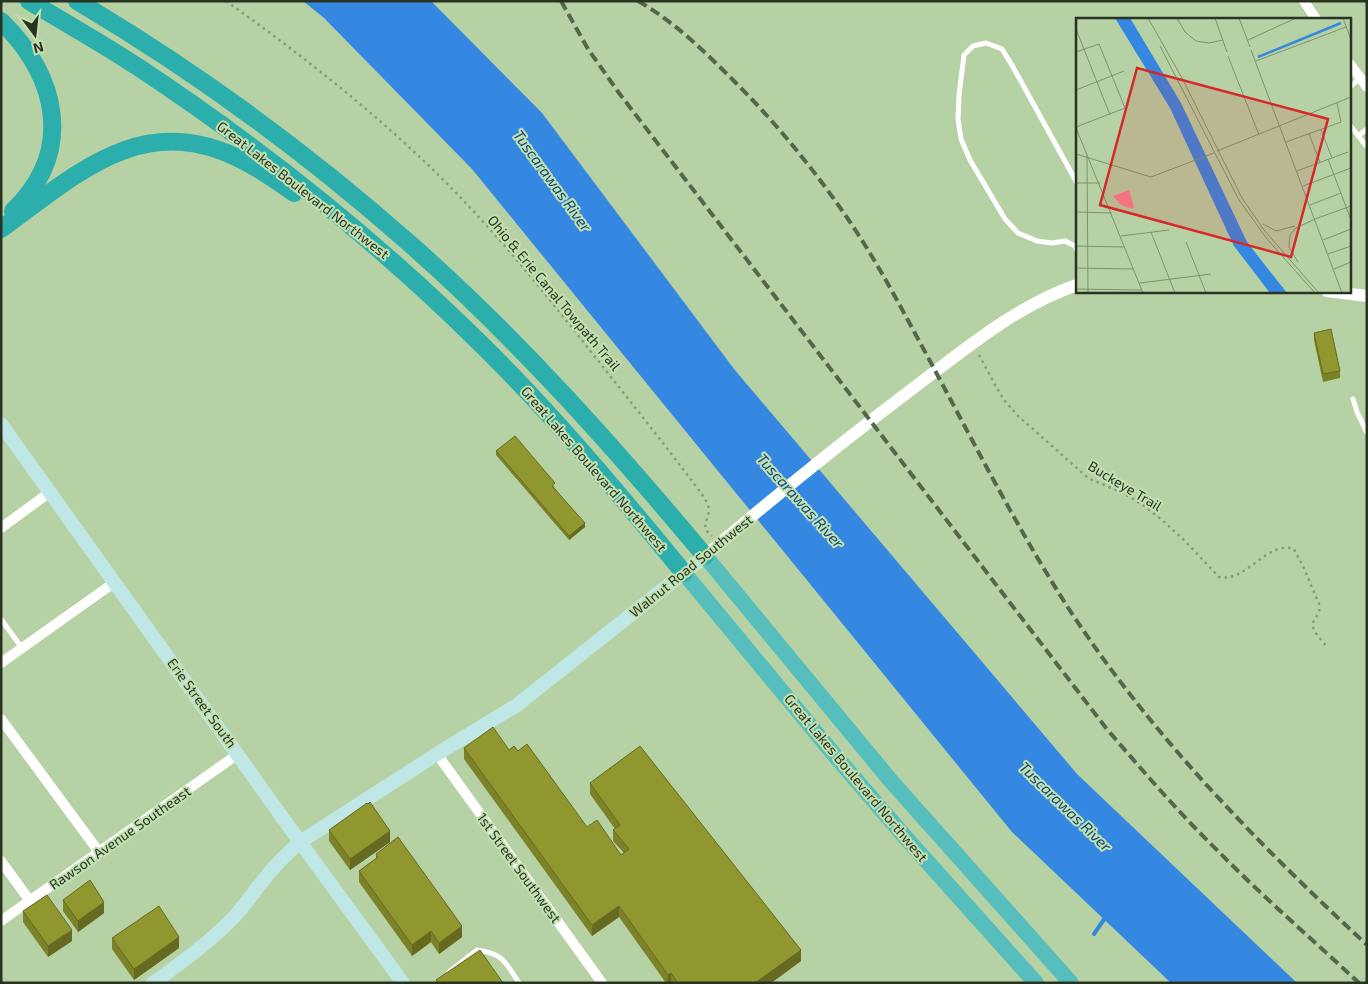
<svg xmlns="http://www.w3.org/2000/svg" width="1368" height="984" font-family="'Exo 2',sans-serif">
	<style>
		.water { fill: #3588e2 }
		.lines { fill: none; stroke-linecap: round; stroke-linejoin: round }
		.stream { stroke: #3588e2; stroke-width: 4 }
		.path { stroke: #859c77; stroke-width: 2.5; stroke-dasharray: 2.5 4; stroke-linecap: butt }
		.service { stroke: #fff; stroke-width: 5 }
		.minor { stroke: #fff; stroke-width: 10 }
		.tertiary { stroke: #fff; stroke-width: 12 }
		.secondary { stroke: #bfe7e6; stroke-width: 14 }
		.trunk { stroke: #56bebc; stroke-width: 16 }
		.motorway { stroke: #2baeac; stroke-width: 18 }
		.rail { stroke: #56664b; stroke-width: 4; stroke-dasharray: 10 5; stroke-linecap: butt }
		.wall { fill: #7c8228 }
		.shaded-wall { fill: #656a20 }
		.building { fill: #90972e; stroke: #656a20 }
		.labels { text-anchor: middle; stroke-width: 4; stroke-linejoin: round; paint-order: stroke }
		.street-label { font-size: 14px; fill: #283321; stroke: #c3e0b1 }
		.water-label { font-size: 15px; font-style: italic; fill: #08437d; stroke: #c3e0b1 }
		.inset-river { fill: none; stroke: #3588e2; stroke-width: 2.5 }
		.inset-road { fill: none; stroke: #7d9270; stroke-width: 1 }
		.view { fill: #d62828; fill-opacity: 0.15; stroke: #d62828; stroke-width: 2.5 }
		.inset-edge { fill: none; stroke: #283321; stroke-width: 2.5 }
	</style>
	<rect width="100%" height="100%" fill="#b6d2a4"/>
	<!-- water -->
	<path class="water" d="M303 1H431L542 113 734 369 1077 774 1297 983H1171L1012 832 472 169 324 18Z"/>
	<g class="lines">
		<!-- stream -->
		<path class="stream" d="M1094 934 1107 915"/>
		<!-- path -->
		<path class="path" d="M226 1C296 51 363 103 426 163 487 221 540 287 592 353 629 400 666 446 701 493 704 498 708 503 709 509 709 521 699 526 712 536
			M979 355 994 383 1004 400 1018 416 1034 430 1088 478 1123 493 1143 505 1162 520 1185 541 1219 577C1246 583 1267 540 1294 549L1303 566 1319 604C1321 617 1314 615 1313 624 1312 632 1322 640 1326 646"/>
		<!-- service -->
		<path class="service" d="M1349 88 1360 78
			M1349 124 1367 147
			M1358 136 1367 129
			M1077 183 1013 67 1002 49 986 43 973 46 964 55 959 95 958 119 961 139 970 160 1005 219 1018 233 1037 241 1052 243 1065 241 1075 246 1077 251
			M1353 399 1357 412 1367 433
			M1 619 22 648
			M449 972 477 950C504 954 505 962 519 983"/>
		<!-- minor -->
		<path class="minor" d="M1304 1 1316 19
			M1349 63 1367 87
			M1 528 50 492
			M1 663 115 582
			M1 719 99 852
			M437 754 602 983
			M1 861 30 901
			M1 921 238 754"/>
		<!-- tertiary -->
		<path class="tertiary" d="M1327 291 1367 296
			M705 556C775 496 847 438 920 383 969 346 1018 305 1077 285"/>
		<!-- secondary -->
		<path class="secondary" d="M1 424 300 842 403 983
			M153 983C181 963 210 942 234 917 247 903 257 887 270 872 279 861 289 852 300 842L437 754 517 705 705 556"/>
		<!-- trunk -->
		<path class="trunk" d="M705 556 891 781 1071 983
			M684 573 837 758 906 838 1036 983"/>
		<!-- motorway -->
		<path class="motorway" d="M29 1C66 23 103 44 138 67 262 149 378 242 483 346 555 417 620 495 684 573
			M77 1C195 71 306 152 409 243 517 338 613 446 705 556
			M1 21C58 77 75 151 13 211
			M1 229C77 174 143 109 242 160 260 169 277 181 294 193"/>
		<!-- rail -->
		<path class="rail" d="M561 1 588 49 619 93 1106 728C1142 770 1178 812 1218 851 1263 897 1312 939 1359 983
			M638 1C675 22 706 53 735 82 778 125 816 172 850 222 875 259 896 298 917 337 966 427 1012 520 1067 606 1150 734 1256 842 1367 945"/>
	</g>
	<!-- wall -->
	<path class="wall" d="M1314 333 1340 371V378L1323 382 1314 340Z
		M496 451 555 487H554L585 527 569 540 496 455Z
		M464 748 509 750 518 751 587 827 621 855 624 853 613 841V830L615 829 590 794V783L801 961 771 983H666L619 917 592 936 464 759Z
		M329 830 390 842 350 870 329 841Z
		M376 854 462 937 439 954 431 942 412 956 359 882V871L376 859Z
		M63 900 104 913 78 932 63 911Z
		M23 911 72 941 48 957 23 922Z
		M112 938 179 948 134 980 112 949Z"/>
	<!-- shaded-wall -->
	<path class="shaded-wall" d="M585 523V527L569 540V536Z
		M390 831V842L350 870V859Z
		M104 902V913L78 932V921Z
		M619 906V917L592 936V925Z
		M462 926V937L439 954V943Z
		M72 930V941L48 957V946Z
		M431 931V942L412 956V945Z
		M179 937V948L134 980V969Z
		M801 950V961L771 983H755Z
		M671 973V983H668V975Z"/>
	<!-- building -->
	<path class="building" d="M1331 329 1340 371 1323 374 1314 333Z
		M515 436 555 483 552 486 585 523 569 536 496 451Z
		M493 727 509 750 514 746 518 751 527 744 587 827 597 820 621 855 629 849 613 830 620 825 590 783 640 746 801 950 755 983H678L671 973 668 975 619 906 592 925 464 748Z
		M370 802 390 831 350 859 329 830 367 803 368 804Z
		M398 837 462 926 439 943 431 931 412 945 359 871 378 857 376 854Z
		M90 880 104 902 78 921 63 900Z
		M47 895 72 930 48 946 23 911Z
		M159 906 179 937 134 969 112 938Z
		M480 950 503 983H438L436 980Z"/>
	<g class="labels">
		<!-- street labels -->
		<g class="street-label">
			<text transform="translate(303 190) rotate(38)" y="5">Great Lakes Boulevard Northwest</text>
			<text transform="translate(554 293) rotate(50)" y="5">Ohio &amp; Erie Canal Towpath Trail</text>
			<text transform="translate(594 469) rotate(49)" y="5">Great Lakes Boulevard Northwest</text>
			<text transform="translate(1125 486) rotate(31)" y="5">Buckeye Trail</text>
			<text transform="translate(691 566) rotate(-39)" y="5">Walnut Road Southwest</text>
			<text transform="translate(202 703) rotate(54)" y="5">Erie Street South</text>
			<text transform="translate(856 778) rotate(50)" y="5">Great Lakes Boulevard Northwest</text>
			<text transform="translate(120 838) rotate(-35)" y="5">Rawson Avenue Southeast</text>
			<text transform="translate(519 868) rotate(54)" y="5">1st Street Southwest</text>
		</g>
		<!-- water labels -->
		<g class="water-label">
			<text transform="translate(552 181) rotate(54)" y="5">Tuscarawas River</text>
			<text transform="translate(800 501) rotate(48)" y="5">Tuscarawas River</text>
			<text transform="translate(1065 807) rotate(44)" y="5">Tuscarawas River</text>
		</g>
	</g>
	<!-- overview -->
	<g transform="translate(1076 18)">
		<rect width="275" height="275" fill="#b6d2a4"/>
		<path d="M53 172 58 189 57 191 45 187 37 178Z" fill="#fb8090"/>
		<path d="M39 0H54L105 85 171 224 211 275H194L158 228 94 90Z" fill="#3588e2"/>
		<path class="inset-river" d="M182 39 265 5"/>
		<path class="inset-road" d="M72 0 106 60 166 180 188 212 243 275M101 0 109 14 120 23 133 25 147 22M139 0 151 34M163 0 174 29M267 0 275 22M0 11 34 97M172 22 220 0M84 28 163 182 191 221 239 275M175 32 266 275M0 34 23 26 49 90 0 109M152 38 183 117M180 43 270 9M0 72 48 53M0 110 11 137 12 275M245 112 256 140M233 116 244 144M210 124 265 104 261 85M141 133 275 79M0 136 75 159 138 135M11 137 67 275M252 141 275 202M221 153 272 134M0 165H24M227 168 275 150M234 187 265 175M0 194 36 195M239 201 275 188M187 206 200 213 219 208M75 214 99 275M45 218 93 212M247 222 275 211M110 224 130 275M0 228 49 229M252 236 275 228M222 244 213 229 214 217 220 210 239 201M0 250 58 251M258 251 275 244M64 265 135 256M0 271 66 272"/>
		<path class="view" d="M61 50 252 101 215 239 24 187Z"/>
		<rect width="275" height="275" class="inset-edge"/>
	</g>
	<!-- border -->
	<rect width="1368" height="984" fill="none" stroke="#283321" stroke-width="5"/>
	<!-- north arrow -->
	<g transform="translate(35 35) rotate(165)" stroke="#c3e0b1" stroke-width="4" paint-order="stroke">
	<path d="M0-4L9 19L0 12L-9 19Z" fill="#283321"/>
	<text y="-8" font-size="14" font-weight="bold" text-anchor="middle" fill="#283321">N</text>
	</g>
</svg>
